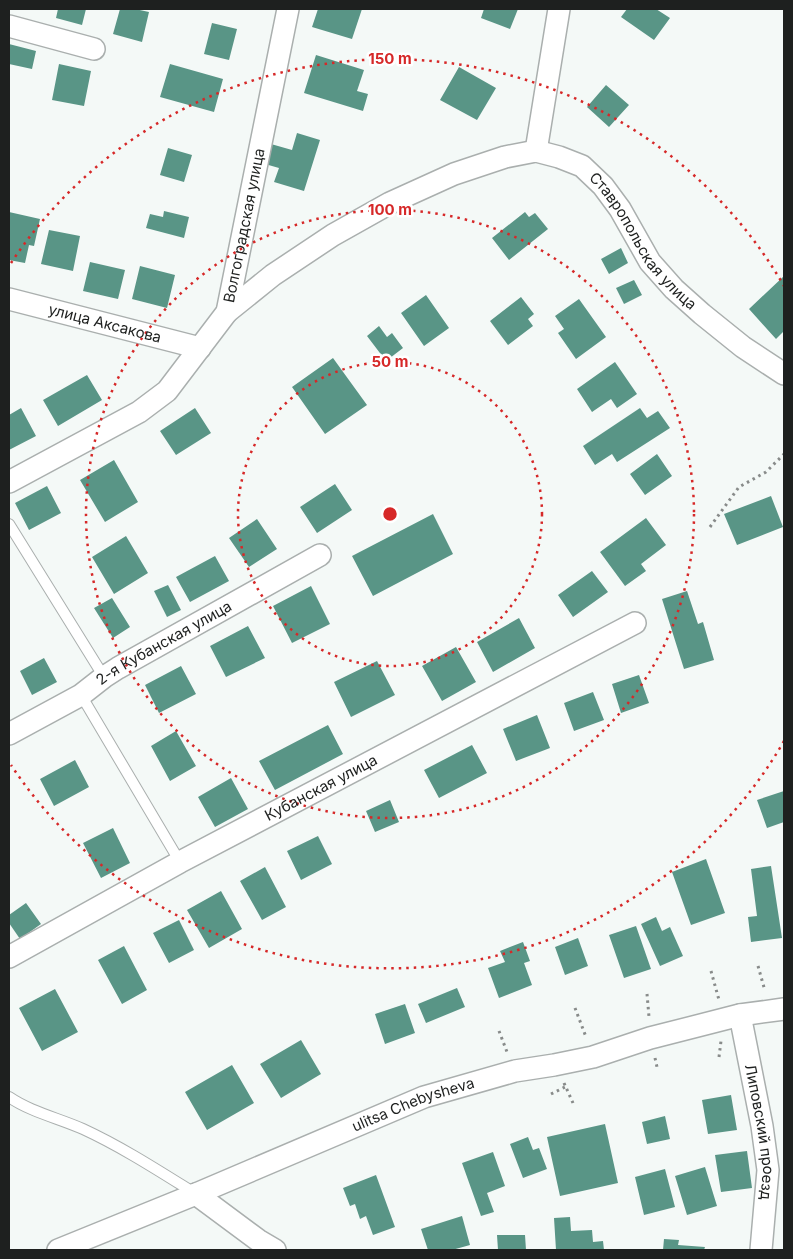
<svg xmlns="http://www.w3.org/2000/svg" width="793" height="1259" font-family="Inter,sans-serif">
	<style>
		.building { fill: #599586 }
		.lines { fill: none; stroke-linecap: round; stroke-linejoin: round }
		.lane-casing { stroke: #aaafae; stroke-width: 12 }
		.street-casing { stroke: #aaafae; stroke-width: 24 }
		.path { stroke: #888b8a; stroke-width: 3; stroke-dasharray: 2.5 4; stroke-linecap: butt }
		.lane { stroke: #fff; stroke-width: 10 }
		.street { stroke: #fff; stroke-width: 21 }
		.ring { fill: none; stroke: #d62828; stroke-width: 2.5; stroke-dasharray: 2.5 5 }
		.labels { text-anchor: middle; stroke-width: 5; stroke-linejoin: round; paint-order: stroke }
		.street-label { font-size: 15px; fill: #1e201f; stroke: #fff }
		.centre { fill: #d62828; stroke: #fff; stroke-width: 2.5 }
		.ring-label { font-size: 15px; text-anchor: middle; font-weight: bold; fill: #d62828; stroke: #fff; stroke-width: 5; stroke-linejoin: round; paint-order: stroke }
	</style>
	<rect width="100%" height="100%" fill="#f4f9f7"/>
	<!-- building -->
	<path class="building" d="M58 9H86L82 25 56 18Z
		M120 9H135L149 12 142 42 113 34Z
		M318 9H362L352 39 312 27Z
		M484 9H518L510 29 481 18Z
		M627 9H656L670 18 654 40 621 17Z
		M212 23 237 29 229 60 204 54Z
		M9 44 36 51 32 69 9 64Z
		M316 55 364 70 357 91 368 94 363 111 304 93Z
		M59 64 91 71 84 106 52 100Z
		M170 64 223 79 214 112 160 97Z
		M459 67 496 88 477 120 440 100Z
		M606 85 629 105 609 127 587 107Z
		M297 133 320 140 304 191 274 182 279 168 265 164 271 144 292 150Z
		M168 148 192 155 184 182 160 175Z
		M164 211 189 217 184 238 146 228 150 214 163 217Z
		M9 212 40 219 34 246 29 245 25 263 9 260Z
		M525 212 529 217 535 213 548 229 509 260 492 238Z
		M49 230 80 236 73 271 41 264Z
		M621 248 628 263 609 274 601 259Z
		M90 262 125 270 118 299 83 291Z
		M140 266 175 275 167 308 132 299Z
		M784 276V331L776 339 749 309Z
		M634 280 642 295 624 304 616 288Z
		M426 295 449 328 424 346 401 313Z
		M521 297 534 314 528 319 533 326 508 345 490 321Z
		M579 299 606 337 576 359 558 333 564 329 555 316Z
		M379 326 387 337 392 333 403 348 386 361 367 336Z
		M333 358 367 405 325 434 292 387Z
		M615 362 637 394 617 408 611 399 592 412 577 389Z
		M87 375 102 400 58 426 43 400Z
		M21 408 36 436 9 450V415Z
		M195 408 211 433 176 455 160 431Z
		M640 408 647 418 658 411 670 428 617 462 612 454 595 465 583 446Z
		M657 454 672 476 645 495 630 474Z
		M114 460 138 502 105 522 80 480Z
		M335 484 352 510 317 533 300 507Z
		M47 486 61 513 29 530 15 503Z
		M771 496 783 527 737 545 724 514Z
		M433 514 453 554 373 596 352 556Z
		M646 518 666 545 641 564 646 571 625 586 600 552Z
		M257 519 277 549 249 567 229 538Z
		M126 536 148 573 114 594 92 557Z
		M215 556 229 581 190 602 176 577Z
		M592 571 608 592 573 617 558 595Z
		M168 585 181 610 167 617 154 591Z
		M311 586 330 624 292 643 273 606Z
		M687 591 698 624 703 622 714 660 684 669 662 599Z
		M112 598 130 627 113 638 94 608Z
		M519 618 535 648 493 672 477 642Z
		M248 626 265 658 226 677 210 646Z
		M456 647 476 682 442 701 422 666Z
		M44 658 57 682 32 695 20 671Z
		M377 661 395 695 351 717 334 682Z
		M181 666 196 694 159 713 145 685Z
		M639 675 649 703 621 713 612 684Z
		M593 692 604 720 574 731 564 703Z
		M537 715 550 748 516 761 503 729Z
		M328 725 343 754 275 790 259 761Z
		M176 731 196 766 170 781 151 746Z
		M472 745 487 773 439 798 424 770Z
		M75 760 89 787 54 806 40 779Z
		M231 778 248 809 215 827 198 797Z
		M784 791V822L767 828 757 800Z
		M390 800 399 822 375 832 366 811Z
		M113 828 130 863 101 878 83 843Z
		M318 836 332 864 301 880 287 851Z
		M706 859 725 913 691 925 672 872Z
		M771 866 782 938 751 942 748 917 757 916 751 869Z
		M265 867 286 907 262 920 240 881Z
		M221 891 242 929 209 948 187 910Z
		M26 903 41 924 20 939 9 923V915Z
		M656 917 662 931 670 927 683 956 660 966 641 924Z
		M179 920 194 950 169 963 153 933Z
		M636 926 651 969 624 978 609 935Z
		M578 938 588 966 565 975 555 947Z
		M523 942 530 961 524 963 532 985 499 998 488 968 505 962 500 951Z
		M124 946 147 990 122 1004 98 960Z
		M457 988 465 1007 426 1023 418 1004Z
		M55 989 78 1032 42 1051 19 1008Z
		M405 1004 415 1033 385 1044 375 1014Z
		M301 1040 321 1074 281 1098 260 1064Z
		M232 1065 254 1103 207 1130 185 1092Z
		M731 1095 737 1130 708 1134 702 1100Z
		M665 1116 670 1139 647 1144 642 1122Z
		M605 1124 618 1183 560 1196 547 1137Z
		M528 1137 533 1150 539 1148 547 1169 523 1178 510 1144Z
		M747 1151 752 1188 721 1192 715 1155Z
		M493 1152 505 1186 487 1193 494 1212 481 1216 462 1163Z
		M705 1167 717 1206 687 1215 675 1176Z
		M665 1169 675 1207 644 1215 635 1177Z
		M376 1175 395 1227 373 1235 366 1216 360 1219 355 1204 350 1206 343 1188Z
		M462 1216 470 1245 452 1250H428L421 1229Z
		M570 1217 571 1231 592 1230 593 1242 603 1241 604 1250H556L554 1218Z
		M497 1235H525L526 1250H498Z
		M664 1239 679 1240 678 1245 705 1247 704 1250H663Z"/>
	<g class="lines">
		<!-- lane casing -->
		<g class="lane-casing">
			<path id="lane" d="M9 524 104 677
				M81 695 180 862
				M9 1097C31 1112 58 1118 83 1129 122 1147 159 1171 196 1194"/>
		</g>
		<!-- street casing -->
		<g class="street-casing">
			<g id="street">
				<path d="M9 26 94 49"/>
				<path d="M536 151 559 9"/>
				<path id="s1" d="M9 299 200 348"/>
				<path id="s2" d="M227 312 273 275 333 235 390 203 454 174 505 157 536 151 559 157 582 166 603 186 620 209 650 262 674 289 702 314 743 347 784 374"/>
				<path id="s3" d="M9 482 139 412 167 391 227 312 288 9"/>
				<path id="s4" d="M9 734 81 695 104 677 118 668 320 555"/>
				<path id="s5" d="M9 957 180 862 635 623"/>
				<path id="s6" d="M740 1015 762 1126 768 1170 761 1250"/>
				<path d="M196 1194 258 1240 275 1250"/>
				<path id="s7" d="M58 1250 196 1194 424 1097 515 1071 554 1065 593 1057 650 1038 740 1015 784 1009"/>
			</g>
		</g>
		<!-- path -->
		<path class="path" d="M710 527 739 487 766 472 784 454
			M758 966 765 991
			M711 971 719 1000
			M647 994 649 1017
			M575 1008 586 1037
			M499 1031 507 1052
			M719 1057 721 1041
			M655 1058 657 1067
			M564 1083 573 1103
			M551 1094 565 1087"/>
		<!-- lane -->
		<use href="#lane" class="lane"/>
		<!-- street -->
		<use href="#street" class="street"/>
	</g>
	<!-- distance rings -->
	<g class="ring">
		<circle cx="390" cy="514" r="152"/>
		<circle cx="390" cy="514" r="304"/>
		<path d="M784 741A455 455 0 0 1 11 765M11 263A455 455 0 0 1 784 286"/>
	</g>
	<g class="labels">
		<!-- street labels -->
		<g class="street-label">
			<text dy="5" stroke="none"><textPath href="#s3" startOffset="370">Волгоградская улица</textPath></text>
			<text dy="5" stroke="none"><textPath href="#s2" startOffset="498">Ставропольская улица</textPath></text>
			<text dy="5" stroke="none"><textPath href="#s1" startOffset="99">улица Аксакова</textPath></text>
			<text dy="5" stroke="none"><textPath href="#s4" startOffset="180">2-я Кубанская улица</textPath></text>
			<text dy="5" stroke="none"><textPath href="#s5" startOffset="355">Кубанская улица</textPath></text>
			<text dy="5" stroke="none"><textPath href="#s7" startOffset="384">ulitsa Chebysheva</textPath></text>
			<text dy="5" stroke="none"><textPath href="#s6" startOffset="119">Липовский проезд</textPath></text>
		</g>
	</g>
	<circle cx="390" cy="514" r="8" class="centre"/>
	<g class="ring-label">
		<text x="390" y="64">150 m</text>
		<text x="390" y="215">100 m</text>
		<text x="390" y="367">50 m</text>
	</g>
	<!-- border -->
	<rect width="793" height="1259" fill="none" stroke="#1e201f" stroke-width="20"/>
</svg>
